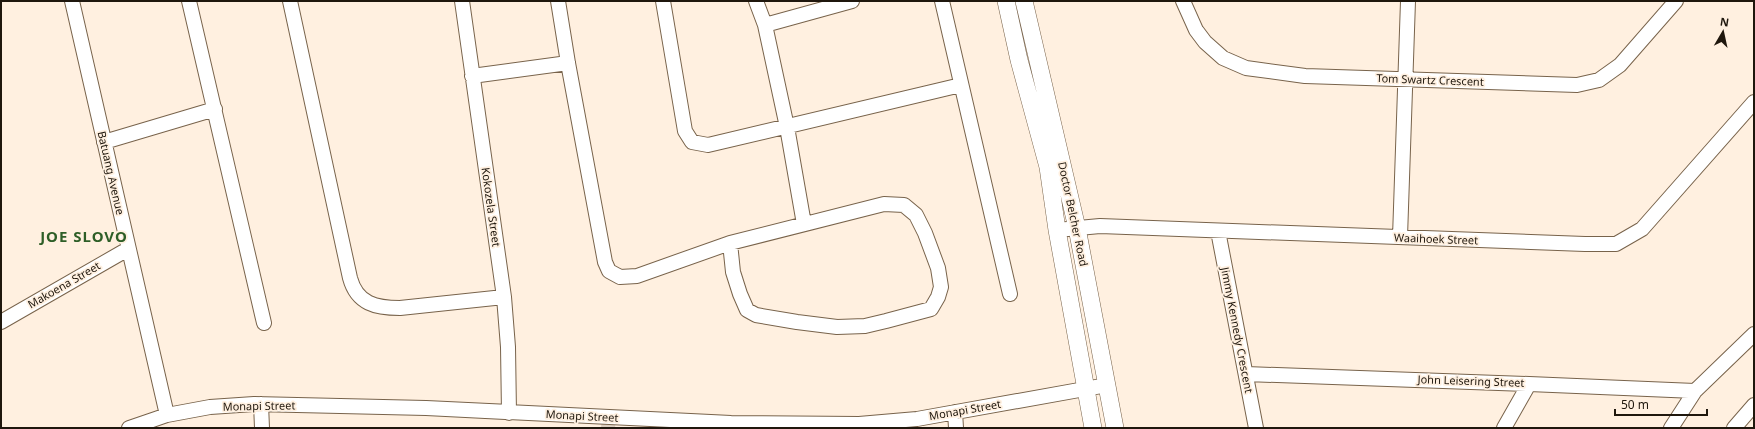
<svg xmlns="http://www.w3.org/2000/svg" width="1755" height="429" font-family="'Noto Sans',sans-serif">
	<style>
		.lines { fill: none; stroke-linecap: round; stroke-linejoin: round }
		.minor-tunnel { stroke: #ddcfc0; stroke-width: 14; stroke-dasharray: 14 7; stroke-linecap: butt }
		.minor-casing { stroke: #78634b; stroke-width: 16 }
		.major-casing { stroke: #78634b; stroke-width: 18 }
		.minor { stroke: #fff; stroke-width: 14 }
		.major { stroke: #fff; stroke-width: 17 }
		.labels { text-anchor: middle; stroke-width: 3.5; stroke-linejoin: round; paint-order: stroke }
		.street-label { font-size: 11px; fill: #1f170d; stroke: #fff0e0 }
		.district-label { font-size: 15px; font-weight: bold; letter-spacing: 1px; fill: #2e5e27; stroke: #fff0e0 }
	</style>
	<rect width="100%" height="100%" fill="#fff0e0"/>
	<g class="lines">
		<!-- minor-tunnel -->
		<path class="minor-tunnel" d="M608 428 609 417"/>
		<!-- minor casing -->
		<g class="minor-casing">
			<path id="minor" d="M72 1 167 415
				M189 1 264 323
				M290 1 350 278C357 304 376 308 400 308L504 297
				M462 1 504 297 508 347 509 413
				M558 1 568 63 605 262 609 271 620 277 637 276 730 243 884 204 904 205 916 215 925 233 938 268 941 287 938 297 931 309 886 321 865 326 837 327 797 322 756 315 747 310 740 294 733 272 730 243
				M663 1 685 131 692 142 708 145 961 85
				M756 1 765 25 787 127 804 224
				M942 1 1010 294
				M1183 1 1196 30 1205 42 1223 58 1246 68 1305 76 1577 85 1599 80 1620 65 1676 1
				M765 25 852 1
				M472 76 568 63
				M104 142 215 109
				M1057 230 1100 226 1585 244H1616L1642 229 1754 102
				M1218 231 1256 428
				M1400 237 1408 1
				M1 322 128 249
				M1246 374 1529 384 1695 391
				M261 404 262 428
				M955 412 956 428
				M129 428 167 415 210 407 254 404 426 408 731 423 859 424 917 419 1107 385
				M1504 428 1529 384
				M1671 428 1695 391 1754 334
				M1734 428 1754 405"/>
		</g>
		<!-- major casing -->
		<g class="major-casing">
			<path id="major" d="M1006 1 1019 60 1048 167 1057 230 1093 428
				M1024 1 1077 228 1115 428"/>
		</g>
		<!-- minor -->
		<use href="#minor" class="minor"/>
		<!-- major -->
		<use href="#major" class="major"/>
	</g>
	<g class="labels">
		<!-- street labels -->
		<g class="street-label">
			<text transform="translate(1430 80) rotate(2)" y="4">Tom Swartz Crescent</text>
			<text transform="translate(111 173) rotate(77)" y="4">Batuang Avenue</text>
			<text transform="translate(491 207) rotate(82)" y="4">Kokozela Street</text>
			<text transform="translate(1073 214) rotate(78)" y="4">Doctor Belcher Road</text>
			<text transform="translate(1436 239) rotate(2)" y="4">Waaihoek Street</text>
			<text transform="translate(64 285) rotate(-30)" y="4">Makoena Street</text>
			<text transform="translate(1237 330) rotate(79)" y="4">Jimmy Kennedy Crescent</text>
			<text transform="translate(1471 381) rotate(2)" y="4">John Leisering Street</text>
			<text transform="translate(259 406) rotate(-1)" y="4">Monapi Street</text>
			<text transform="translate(965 410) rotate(-10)" y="4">Monapi Street</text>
			<text transform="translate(582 416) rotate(3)" y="4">Monapi Street</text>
		</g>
		<!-- district labels -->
		<g class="district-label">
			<text x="84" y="242">JOE SLOVO</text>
		</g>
	</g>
	<!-- border -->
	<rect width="1755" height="429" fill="none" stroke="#1f170d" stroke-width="4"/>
	<!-- north arrow -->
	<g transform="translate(1723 32) rotate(9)" stroke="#fff0e0" stroke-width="3" paint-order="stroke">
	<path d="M0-3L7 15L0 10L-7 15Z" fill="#1f170d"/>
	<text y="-6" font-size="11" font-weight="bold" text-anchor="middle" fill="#1f170d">N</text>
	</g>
	<!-- scale -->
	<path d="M1615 409v6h92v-6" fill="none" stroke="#1f170d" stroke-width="2"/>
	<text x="1621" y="409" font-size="12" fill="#1f170d" stroke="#fff0e0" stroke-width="3" paint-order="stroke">50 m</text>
</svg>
